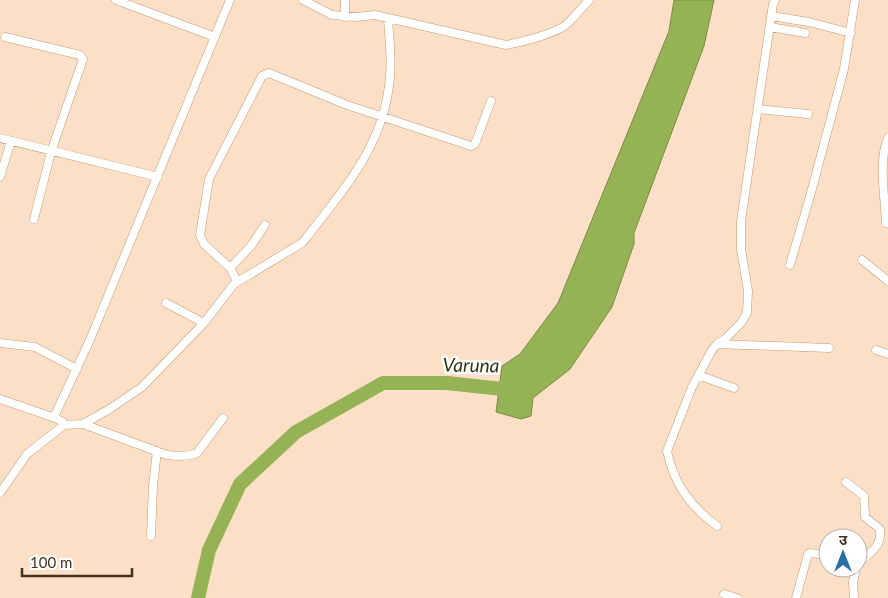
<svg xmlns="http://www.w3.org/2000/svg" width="888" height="598" font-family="Lato,'Noto Sans Devanagari',sans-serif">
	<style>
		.water { fill: #95b255; stroke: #7d8c45 }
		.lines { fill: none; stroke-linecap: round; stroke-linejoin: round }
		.river { stroke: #95b255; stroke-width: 14 }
		.minor-casing { stroke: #c69a71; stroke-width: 9 }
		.minor { stroke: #fff; stroke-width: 8 }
		.labels { text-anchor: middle; stroke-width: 5; stroke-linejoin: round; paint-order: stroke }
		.water-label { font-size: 19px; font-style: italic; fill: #2d3912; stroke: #fff }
	</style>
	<rect width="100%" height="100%" fill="#fbdfc6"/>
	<!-- water -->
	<path class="water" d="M674 0H714L704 46 634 233V244L612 307 570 369 533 398 531 416 521 419 496 412 502 366 520 354 558 303 669 31Z"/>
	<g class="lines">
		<!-- river -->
		<path class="river" d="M198 598 209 550 240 484 296 432 383 383H447L502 389 515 380"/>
		<!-- minor casing -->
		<g class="minor-casing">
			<path id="minor" d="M116 0 215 37
				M303 0 332 15 356 17 375 15 506 45C522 42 555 34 567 24 575 16 582 8 589 0
				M771 16 809 22 851 33
				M345 17V0
				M770 27 805 33
				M5 37 80 55 83 59 51 152 34 219
				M758 109 808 114
				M0 138 158 177
				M0 177 11 141
				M886 223C885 197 878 161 888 138
				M862 260 888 281
				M790 265 812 189 844 69 855 0
				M230 268 251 246 265 225
				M237 281 230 268 204 244 200 235 209 179 262 76 269 73 347 105 471 146 475 144 491 101
				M166 303 204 323
				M0 343 35 347 77 369
				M717 344 829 348
				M876 350 888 354
				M698 375 734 388
				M0 399 55 418
				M83 424 167 455C177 456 188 457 197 453L223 418
				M64 425 83 424 108 410 142 387 204 323 234 284 302 243 307 237C346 186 385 144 390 76 392 57 389 37 388 18
				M846 482 864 496 865 517 880 529C882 549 869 552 858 564
				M0 493 27 454 64 425 63 422 55 418V415L89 342 230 0
				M717 526C690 506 674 484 667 451L692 387 712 350 717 344 725 339 741 323 747 313 748 291 741 249V221L773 4 775 0
				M151 536 153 486 157 451
				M724 594 737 598
				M796 598 808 554 810 553 828 555
				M854 598 853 583 856 568"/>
		</g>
		<!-- minor -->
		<use href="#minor" class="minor"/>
	</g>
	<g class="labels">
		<!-- water labels -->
		<g class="water-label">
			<text transform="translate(471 365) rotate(1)" y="7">Varuna</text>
		</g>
	</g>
	<!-- north arrow -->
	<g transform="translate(843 553)"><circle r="24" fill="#ffffff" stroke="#b4ada6"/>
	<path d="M0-4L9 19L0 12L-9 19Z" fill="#2870a4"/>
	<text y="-8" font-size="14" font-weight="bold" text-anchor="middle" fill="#443221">उ</text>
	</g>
	<!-- scale -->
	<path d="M22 568v8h110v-8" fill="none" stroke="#443221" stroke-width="2.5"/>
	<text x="30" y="568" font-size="15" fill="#443221" stroke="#ffffff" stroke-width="4" paint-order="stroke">100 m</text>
</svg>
